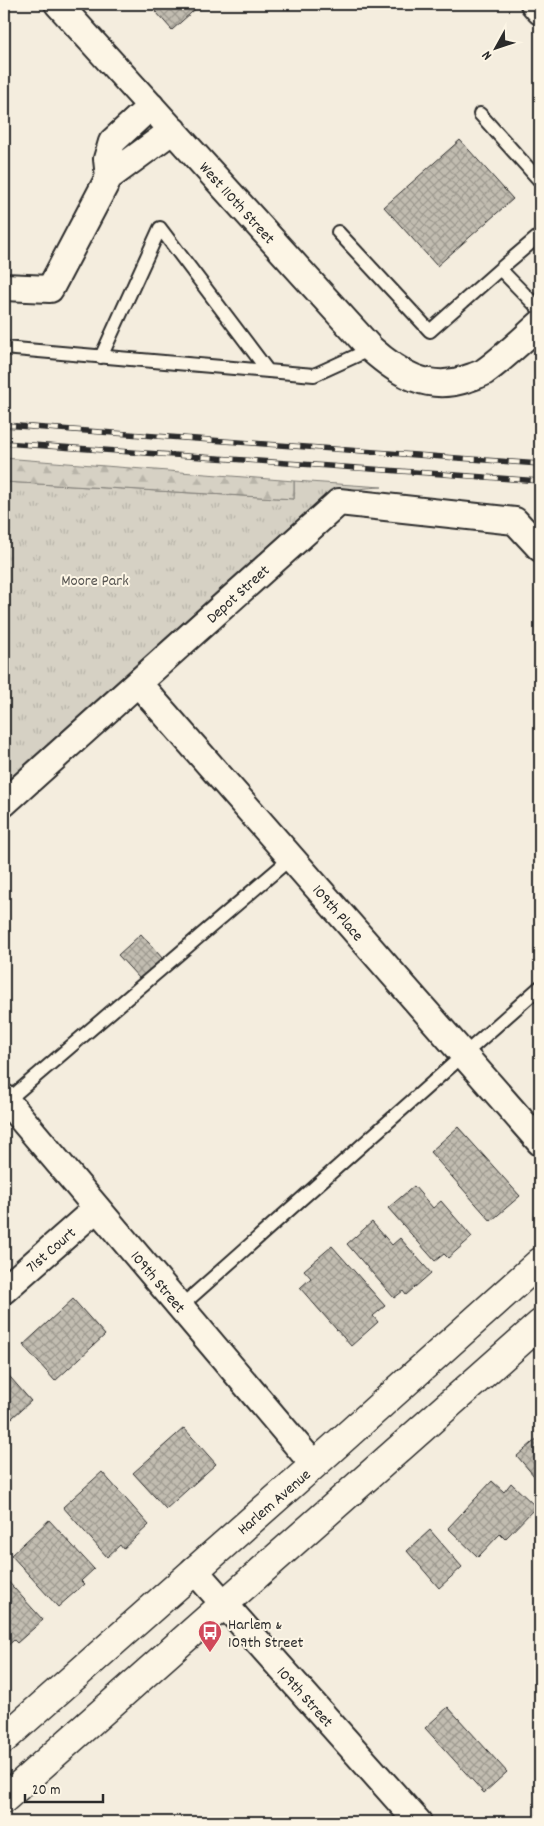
<svg xmlns="http://www.w3.org/2000/svg" width="544" height="1826" font-family="Dekko,sans-serif">
	<style>
		.grass { fill: url(#grass-tufts); stroke: #807e78 }
		.forest { fill: url(#forest-firs); stroke: #807e78 }
		.building { fill: url(#building-cross-hatch); stroke: #2b2b2b }
		.lines { fill: none; stroke-linecap: round; stroke-linejoin: round }
		.service-casing { stroke: #2b2b2b; stroke-width: 16 }
		.minor-casing { stroke: #2b2b2b; stroke-width: 30 }
		.primary-casing { stroke: #2b2b2b; stroke-width: 31 }
		.path { stroke: #2b2b2b; stroke-width: 3; stroke-dasharray: 1 4; stroke-linecap: butt }
		.service { stroke: #fcf5e5; stroke-width: 12 }
		.minor { stroke: #fcf5e5; stroke-width: 26 }
		.primary { stroke: #fcf5e5; stroke-width: 28 }
		.rail-casing { stroke: #2b2b2b; stroke-width: 5.5 }
		.rail { stroke: #fcf5e5; stroke-width: 4; stroke-dasharray: 11; stroke-linecap: butt }
		.labels { text-anchor: middle; stroke-width: 4; stroke-linejoin: round; paint-order: stroke }
		.street-label { font-size: 16px; fill: #2b2b2b; stroke: #fcf5e5 }
		.park-label { font-size: 16px; fill: #565451; stroke: #fcf5e5 }
		.poi-label { font-size: 16px; fill: #2b2b2b; stroke: #fcf5e5; text-anchor: start }
	</style>
	<defs>
		<pattern id="grass-tufts" width="24" height="20" patternUnits="userSpaceOnUse" patternTransform="scale(1.25)"><rect width="24" height="20" fill="#d6d1c4"/><path d="M3 7l-1-3M5 7V3M7 7l1-3M15 17l-1-3M17 17v-4M19 17l1-3" fill="none" stroke="#b8b4a9"/></pattern>
		<pattern id="forest-firs" width="22" height="20" patternUnits="userSpaceOnUse" patternTransform="scale(1.25)"><rect width="22" height="20" fill="#d6d1c4"/><path d="M5 1l3.5 6h-7zM16 11l3.5 6h-7z" fill="#b8b4a9"/></pattern>
		<pattern id="building-cross-hatch" width="8" height="8" patternUnits="userSpaceOnUse" patternTransform="scale(1.25)"><rect width="8" height="8" fill="#c2bdb1"/><path d="M0 0l8 8M0 8l8-8" fill="none" stroke="#9e9a90"/></pattern>
	</defs>
	<rect width="100%" height="100%" fill="#f4edde"/>
	<filter id="ink" filterUnits="userSpaceOnUse"><feTurbulence type="fractalNoise" baseFrequency=".02" numOctaves="2"/><feDisplacementMap in="SourceGraphic" scale="10" xChannelSelector="R" yChannelSelector="G"/><feConvolveMatrix kernelMatrix="1 2 1 2 8 2 1 2 1" color-interpolation-filters="sRGB"/></filter>
	<g filter="url(#ink)">
		<!-- grass -->
		<path class="grass" d="M294 481 382 487C348 489 337 491 308 510L4 783V482L294 499Z"/>
		<!-- forest -->
		<path class="forest" d="M4 458 294 481V499L4 482Z"/>
		<!-- building -->
		<path class="building" d="M149 4H201L172 30Z
			M460 140 513 199 437 266 384 207Z
			M141 934 163 959 140 979 118 955Z
			M458 1127 520 1196 491 1221 430 1152Z
			M414 1186 433 1208 441 1201 472 1237 448 1258 444 1254 435 1261 388 1208Z
			M372 1222 392 1245 400 1238 431 1273 406 1295 403 1291 394 1298 347 1244Z
			M332 1246 385 1306 373 1316 378 1322 351 1346 300 1288 311 1278 304 1270Z
			M73 1299 105 1335 55 1381 23 1345Z
			M4 1370 31 1401 4 1425Z
			M184 1428 216 1464 166 1509 133 1473Z
			M539 1437 540 1439V1483L517 1456Z
			M102 1472 149 1525 123 1549 120 1545 107 1557 63 1507Z
			M492 1481 504 1492 511 1483 536 1507 505 1539 500 1534 478 1557 448 1528Z
			M49 1520 94 1569 81 1581 84 1584 58 1607 11 1555Z
			M430 1530 462 1567 439 1588 407 1551Z
			M4 1577 43 1620 17 1643 14 1640 4 1649Z
			M448 1707 507 1772 484 1793 425 1728Z"/>
		<g class="lines">
			<!-- service casing -->
			<g class="service-casing">
				<path id="service" d="M480 114 540 181
					M338 232 430 331 500 269
					M540 235 500 269 540 310
					M4 348 314 375 371 349
					M101 357 160 228 268 371
					M7 1101 291 858
					M180 1307 540 987"/>
			</g>
			<!-- minor casing -->
			<g class="minor-casing">
				<path id="minor" d="M58 4 371 349C398 373 428 392 466 379 471 377 479 375 484 372 504 358 522 340 540 324
					M534 4 540 11
					M109 177 107 159 112 142 151 106
					M4 287 50 289 109 177 173 130
					M138 683 540 1142
					M4 803 339 502 515 521 540 548
					M4 1098 314 1465
					M4 1290 97 1208
					M194 1570 418 1822"/>
			</g>
			<!-- primary casing -->
			<g class="primary-casing">
				<path id="primary" d="M4 1739 314 1465 540 1262
					M4 1799 540 1324"/>
			</g>
			<!-- path -->
			<path class="path" d="M538 372 540 375"/>
			<!-- service -->
			<use href="#service" class="service"/>
			<!-- minor -->
			<use href="#minor" class="minor"/>
			<!-- primary -->
			<use href="#primary" class="primary"/>
			<!-- rail casing -->
			<g class="rail-casing">
				<path id="rail" d="M4 425 540 464
					M4 443 540 481"/>
			</g>
			<!-- rail -->
			<use href="#rail" class="rail"/>
		</g>
	</g>
	<!-- icons -->
	<defs>
		<g id="bus-pin" transform="scale(1.25)"><path d="M0 17L-7.5 6A9.5 9.5 0 1 1 7.5 6Z" fill="#d1495b" stroke="#fcf5e5"/><path d="M-5-6H5V4H4V6H2V4H-2V6H-4V4H-5ZM-3.5-4V0h7V-4ZM-3.5 1.2v1.5H-2V1.2ZM2 1.2v1.5H3.5V1.2Z" fill="#fff"/></g>
	</defs>
	<g fill-rule="evenodd">
		<use href="#bus-pin" x="210" y="1632"/>
	</g>
	<g class="labels">
		<!-- street labels -->
		<g class="street-label">
			<text transform="translate(238 202) rotate(48)" y="6">West 110th Street</text>
			<text transform="translate(237 593) rotate(-42)" y="6">Depot Street</text>
			<text transform="translate(339 912) rotate(49)" y="6">109th Place</text>
			<text transform="translate(50 1249) rotate(-41)" y="6">71st Court</text>
			<text transform="translate(159 1281) rotate(50)" y="6">109th Street</text>
			<text transform="translate(273 1501) rotate(-41)" y="6">Harlem Avenue</text>
			<text transform="translate(306 1696) rotate(48)" y="6">109th Street</text>
		</g>
		<!-- park labels -->
		<g class="park-label">
			<text x="95" y="585">Moore Park</text>
		</g>
		<!-- poi labels -->
		<g class="poi-label">
			<text x="228" y="1629">Harlem &amp;<tspan x="228" dy="18">109th Street</tspan></text>
		</g>
	</g>
	<!-- margin -->
	<rect width="544" height="1826" fill="none" stroke="#fcf5e5" stroke-width="20"/>
	<rect x="10" y="10" width="524" height="1806" fill="none" stroke="#2b2b2b" stroke-width="2" filter="url(#ink)"/>
	<!-- north arrow -->
	<g transform="translate(496 48) rotate(230)" stroke="#fcf5e5" stroke-width="4" paint-order="stroke">
	<path d="M0-4L9 19L0 12L-9 19Z" fill="#2b2b2b"/>
	<text y="-8" font-size="14" font-weight="bold" text-anchor="middle" fill="#2b2b2b">N</text>
	</g>
	<!-- scale -->
	<path d="M25 1794v8h78v-8" fill="none" stroke="#2b2b2b" stroke-width="2.5"/>
	<text x="32" y="1794" font-size="15" fill="#2b2b2b" stroke="#fcf5e5" stroke-width="4" paint-order="stroke">20 m</text>
</svg>
